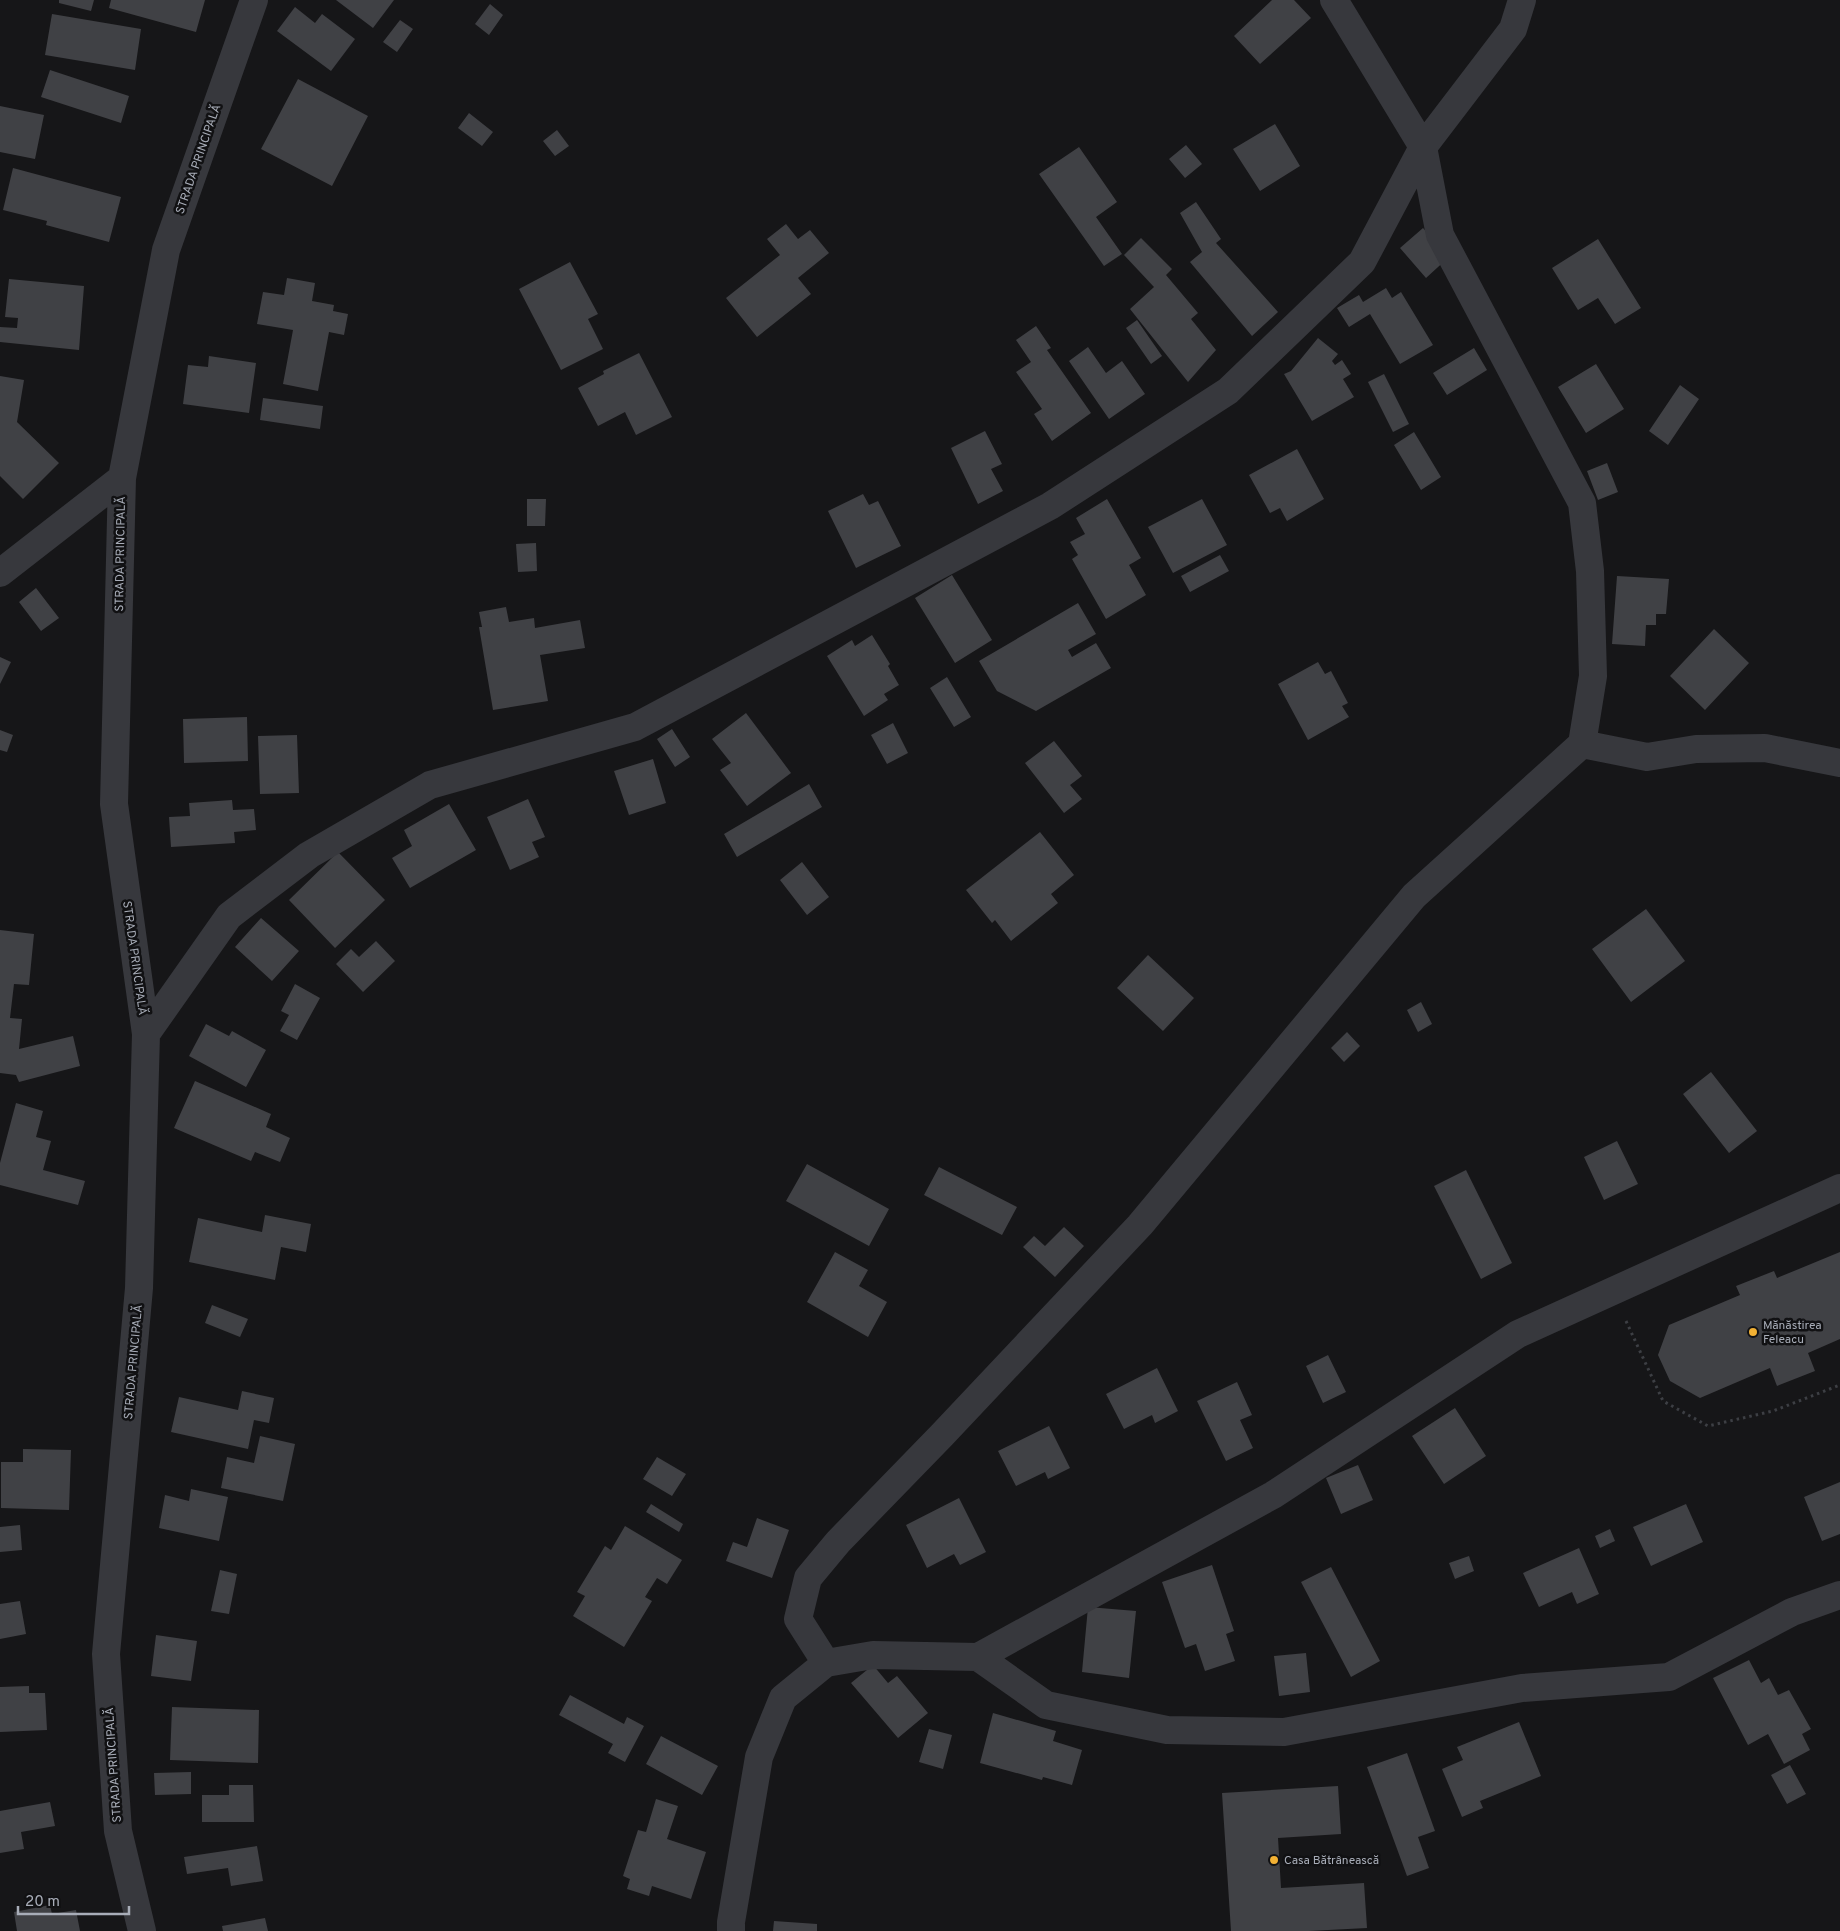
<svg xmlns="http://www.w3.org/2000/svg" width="1840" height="1931" font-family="Overpass,sans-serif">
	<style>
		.building { fill: #404145 }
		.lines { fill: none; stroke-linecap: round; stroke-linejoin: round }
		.path { stroke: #3d3f44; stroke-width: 3; stroke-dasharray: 2.5 4; stroke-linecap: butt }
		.minor { stroke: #37383d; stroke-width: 28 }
		.poi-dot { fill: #f2b134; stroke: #111113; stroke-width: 2 }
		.labels { text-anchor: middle; stroke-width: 5; stroke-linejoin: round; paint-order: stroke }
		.street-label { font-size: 12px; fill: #a8adb8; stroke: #111113 }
		.poi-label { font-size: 12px; fill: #a8adb8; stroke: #111113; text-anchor: start }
	</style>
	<rect width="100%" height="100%" fill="#161618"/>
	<!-- building -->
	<path class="building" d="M59 0H94L91 11 59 3Z
		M111 0H205L196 32 109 8Z
		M336 0H394L373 28Z
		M1272 0H1294L1311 18 1260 64 1234 36Z
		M490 4 503 15 489 35 475 24Z
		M295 7 315 23 322 14 355 39 331 71 277 31Z
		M52 14 141 29 135 70 45 55Z
		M400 20 413 29 397 52 383 42Z
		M50 70 129 96 121 123 41 97Z
		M298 79 368 116 332 186 261 149Z
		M0 106 44 115 35 159 0 152Z
		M469 113 493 132 482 146 458 128Z
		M1275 124 1300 166 1260 191 1233 149Z
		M557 130 569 146 555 156 543 141Z
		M1186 145 1202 164 1185 178 1169 159Z
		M1079 147 1117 202 1096 217 1122 254 1104 266 1039 174Z
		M13 168 121 197 109 242 46 225 47 221 3 210Z
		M1196 202 1221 239 1216 243 1278 312 1252 336 1190 262 1202 252 1180 213Z
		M786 224 798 239 810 230 829 253 798 278 811 294 757 337 726 298 780 255 767 239Z
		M1423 228 1449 257 1426 278 1400 248Z
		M1141 238 1172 269 1166 275 1198 313 1191 319 1216 350 1188 382 1130 309 1154 287 1124 255Z
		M1598 239 1641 308 1615 324 1598 298 1578 310 1552 268Z
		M570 262 598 314 588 319 603 349 561 370 519 289Z
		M287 278 315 283 312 301 334 305 333 311 348 314 344 335 329 332 318 391 283 384 293 330 257 324 263 292 284 295Z
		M9 279 84 286 79 350 0 342V327L17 328 18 318 5 317Z
		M1386 288 1392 298 1401 292 1433 345 1400 364 1370 314 1349 327 1337 308 1359 295 1363 302Z
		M1137 320 1162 356 1151 364 1126 328Z
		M1036 326 1051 348 1047 350 1091 413 1052 441 1034 414 1042 409 1016 372 1031 362 1016 340Z
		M1318 338 1338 354 1332 361 1335 365 1342 360 1351 374 1343 379 1354 397 1312 421 1284 374 1291 371Z
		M1088 347 1106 373 1122 361 1145 394 1109 419 1069 361Z
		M1474 348 1487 370 1447 395 1433 373Z
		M639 353 672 417 636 435 625 412 598 426 578 388 604 374 603 371Z
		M209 356 256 363 249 413 183 404 188 365 208 367Z
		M1596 364 1624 409 1586 433 1558 387Z
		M1384 374 1409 424 1393 432 1368 382Z
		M0 376 24 380 17 422 59 463 23 499 0 476Z
		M1680 385 1699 399 1668 445 1649 431Z
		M263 398 323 406 320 429 260 420Z
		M985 431 1002 464 991 469 1003 491 978 504 951 448Z
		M1414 432 1441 477 1421 490 1394 445Z
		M1297 449 1324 499 1287 521 1280 508 1270 513 1249 475Z
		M1607 463 1618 492 1598 500 1587 471Z
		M863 494 869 505 878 501 901 546 856 568 828 511Z
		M527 499H546L545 526H527Z
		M1107 499 1141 558 1129 565 1146 595 1106 619 1072 559 1078 555 1070 542 1085 534 1076 518Z
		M1202 499 1227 545 1173 573 1148 527Z
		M536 543 537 571 518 572 516 544Z
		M1220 555 1229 571 1190 592 1181 576Z
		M952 575 992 640 955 663 915 598Z
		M1617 576 1669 579 1666 614H1656V625H1646L1645 646 1612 644Z
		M36 588 59 618 41 631 19 602Z
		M1078 603 1096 634 1068 650 1072 657 1096 643 1111 668 1036 711 997 691 979 661Z
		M506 607 509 622 534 618 535 628 580 620 585 648 540 655 548 701 493 710 479 627H482L479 612Z
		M1714 629 1749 663 1705 710 1670 676Z
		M872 635 890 664 888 666 899 685 884 694 888 700 864 716 827 656 852 640 855 646Z
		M0 657 11 662 0 684Z
		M1318 662 1325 674 1331 671 1348 703 1342 706 1349 717 1308 740 1278 684Z
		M947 677 971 717 954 727 930 688Z
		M746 713 791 773 747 806 720 770 731 763 712 739Z
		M247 717 248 761 184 763 183 719Z
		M893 723 908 753 887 764 871 735Z
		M672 729 690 757 675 767 657 739Z
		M0 730 13 735 7 752 0 750Z
		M297 735 299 793 260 794 258 736Z
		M1054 741 1082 776 1070 785 1082 799 1064 813 1025 763Z
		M653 759 666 803 629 815 614 771Z
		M809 784 822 807 737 857 724 834Z
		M528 799 545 837 532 842 539 857 510 870 487 817Z
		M232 800 233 810 254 809 256 830 234 832 235 843 171 847 169 817 190 816 189 803Z
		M449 804 476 850 410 888 392 858 412 846 404 830Z
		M1040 832 1074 875 1051 894 1058 903 1011 941 995 920 992 923 966 890Z
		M338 852 385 900 335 948 289 900Z
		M802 862 829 897 807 915 780 880Z
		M1646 909 1685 961 1631 1002 1592 949Z
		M261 918 299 951 272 981 235 947Z
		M0 930 34 934 29 985 14 984 10 1018 22 1019 19 1049 73 1036 80 1066 19 1082 16 1075 0 1073Z
		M376 941 395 961 363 992 336 964 351 949 359 957Z
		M1148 955 1194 998 1163 1031 1117 988Z
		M295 984 320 998 297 1040 280 1031 289 1015 281 1011Z
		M1421 1002 1432 1024 1418 1032 1407 1010Z
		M206 1024 229 1036 232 1031 266 1050 246 1087 189 1056Z
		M1347 1032 1360 1046 1344 1062 1331 1048Z
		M1711 1072 1757 1131 1729 1153 1683 1094Z
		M195 1081 271 1114 266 1127 290 1138 280 1162 255 1152 251 1161 174 1128Z
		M16 1103 43 1111 36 1137 51 1141 43 1170 85 1181 78 1205 0 1185V1163Z
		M1617 1141 1638 1184 1604 1200 1584 1157Z
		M807 1164 889 1209 869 1246 786 1201Z
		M939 1167 1017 1207 1002 1235 924 1195Z
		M1466 1170 1512 1263 1481 1279 1434 1186Z
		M265 1215 311 1224 306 1252 281 1247 275 1280 189 1262 198 1218 262 1232Z
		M1064 1227 1084 1246 1055 1277 1023 1247 1034 1236 1045 1246Z
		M835 1252 868 1270 859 1286 887 1302 868 1337 807 1302Z
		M1840 1252V1339L1808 1353 1815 1371 1777 1386 1770 1368 1700 1398 1670 1381 1658 1355 1669 1325 1740 1295 1736 1286 1774 1271 1777 1278Z
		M212 1305 248 1319 240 1337 205 1323Z
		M1328 1355 1346 1392 1323 1403 1306 1366Z
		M1157 1368 1178 1411 1155 1423 1152 1415 1124 1429 1106 1394Z
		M1237 1382 1252 1415 1240 1420 1253 1448 1226 1461 1197 1401Z
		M242 1391 274 1398 269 1423 254 1420 248 1449 171 1432 179 1397 238 1410Z
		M1455 1408 1486 1456 1444 1484 1412 1436Z
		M1049 1426 1070 1468 1048 1479 1045 1472 1016 1486 998 1451Z
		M260 1436 295 1444 283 1501 221 1488 227 1457 254 1463Z
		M23 1449 71 1450 69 1510 1 1508V1462H23Z
		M657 1457 686 1474 672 1496 643 1479Z
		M1358 1465 1373 1500 1341 1514 1326 1478Z
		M1840 1482V1534L1822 1541 1804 1497Z
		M191 1489 228 1497 219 1541 159 1528 165 1495 189 1501Z
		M959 1498 986 1552 960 1565 954 1554 927 1568 906 1525Z
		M651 1504 683 1524 679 1532 646 1512Z
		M1686 1504 1703 1542 1651 1566 1633 1527Z
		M757 1518 789 1530 772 1578 726 1561 733 1542 747 1547Z
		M20 1525 22 1550 0 1552V1527Z
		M625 1526 682 1560 667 1584 657 1578 645 1597 652 1601 624 1647 573 1616 585 1596 577 1592 605 1546 611 1550Z
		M1610 1529 1615 1541 1600 1548 1595 1536Z
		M1579 1548 1599 1594 1577 1604 1572 1592 1539 1607 1523 1573Z
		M1469 1556 1474 1571 1455 1579 1449 1563Z
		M1212 1565 1234 1631 1226 1634 1235 1661 1205 1671 1196 1644 1185 1648 1162 1582Z
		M1331 1567 1380 1661 1351 1677 1301 1582Z
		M220 1570 237 1574 229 1614 211 1611Z
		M20 1601 26 1634 0 1639V1604Z
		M1088 1607 1136 1611 1129 1678 1082 1672Z
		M156 1635 197 1641 191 1681 151 1676Z
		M1306 1653 1310 1692 1279 1696 1274 1656Z
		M1749 1660 1761 1683 1769 1678 1778 1695 1789 1690 1811 1729 1802 1734 1810 1750 1784 1764 1768 1734 1748 1745 1713 1678Z
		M873 1665 888 1683 897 1676 928 1713 898 1738 851 1683Z
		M29 1686V1693H45L47 1730 0 1732V1687Z
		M570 1695 624 1724 627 1717 644 1726 625 1762 608 1753 613 1744 559 1715Z
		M172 1707 259 1710 258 1763 170 1760Z
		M993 1713 1056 1731 1053 1741 1082 1750 1072 1785 1043 1777 1042 1780 980 1763Z
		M1519 1722 1541 1776 1480 1801 1483 1808 1462 1817 1442 1769 1463 1760 1457 1747Z
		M929 1729 952 1735 943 1769 919 1762Z
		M661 1736 718 1766 702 1795 646 1764Z
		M1407 1753 1435 1831 1418 1837 1429 1868 1407 1876 1367 1767Z
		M1790 1765 1806 1794 1787 1804 1771 1775Z
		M191 1772V1794L155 1795 154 1773Z
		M229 1785H253L254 1822H202V1795H229Z
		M1338 1786 1341 1834 1278 1838 1281 1888 1364 1883 1367 1928 1309 1931H1231L1222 1793Z
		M656 1799 678 1806 667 1839 706 1852 691 1899 652 1886 649 1896 627 1889 630 1879 623 1876 638 1830 646 1832Z
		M50 1802 55 1826 21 1832 24 1849 0 1853V1811Z
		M257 1846 263 1881 231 1886 228 1868 187 1874 184 1857Z
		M50 1905 52 1914 76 1910 80 1931H17L14 1912Z
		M265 1918 268 1931H223L222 1926Z
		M774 1921 817 1924V1931H773Z"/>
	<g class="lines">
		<!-- path -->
		<path class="path" d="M1626 1321 1663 1401 1708 1426 1773 1411 1840 1385"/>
		<!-- minor -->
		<path class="minor" d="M0 573 122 478
			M1582 744 1647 757 1696 749 1765 748 1840 763
			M146 1034 229 916 309 855 430 785 635 727 1050 506 1228 391 1362 262 1423 147 1513 29 1522 0
			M978 1657 1046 1705 1167 1730 1284 1732 1522 1688 1669 1677 1792 1612 1840 1595
			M826 1663 798 1619 808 1578 838 1542 942 1435 1140 1225 1414 896 1582 744 1593 676 1590 571 1582 503 1440 235 1423 147 1334 0
			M142 1931 118 1831 106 1654 139 1288 146 1034 114 804 122 478 166 250 254 0
			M731 1931V1922L759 1757 783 1698 826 1663 873 1655 978 1657 1273 1495 1518 1334 1840 1188"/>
	</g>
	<!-- markers -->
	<g class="poi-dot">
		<circle cx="1753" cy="1332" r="5"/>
		<circle cx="1274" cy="1860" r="5"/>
	</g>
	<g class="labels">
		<!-- street labels -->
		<g class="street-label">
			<text transform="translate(198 159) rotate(-71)" y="4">STRADA PRINCIPALĂ</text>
			<text transform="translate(120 554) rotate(-89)" y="4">STRADA PRINCIPALĂ</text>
			<text transform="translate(135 958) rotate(82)" y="4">STRADA PRINCIPALĂ</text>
			<text transform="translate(133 1362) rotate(-85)" y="4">STRADA PRINCIPALĂ</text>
			<text transform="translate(113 1765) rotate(-94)" y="4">STRADA PRINCIPALĂ</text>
		</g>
		<!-- poi labels -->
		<g class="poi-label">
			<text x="1763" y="1329">Mănăstirea<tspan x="1763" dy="14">Feleacu</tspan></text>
			<text x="1284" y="1864">Casa Bătrânească</text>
		</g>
	</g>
	<!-- scale -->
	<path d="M18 1906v8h111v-8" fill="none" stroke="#a8adb8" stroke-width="2.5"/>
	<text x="25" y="1906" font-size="15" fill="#a8adb8" stroke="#111113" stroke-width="4" paint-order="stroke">20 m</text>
</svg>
